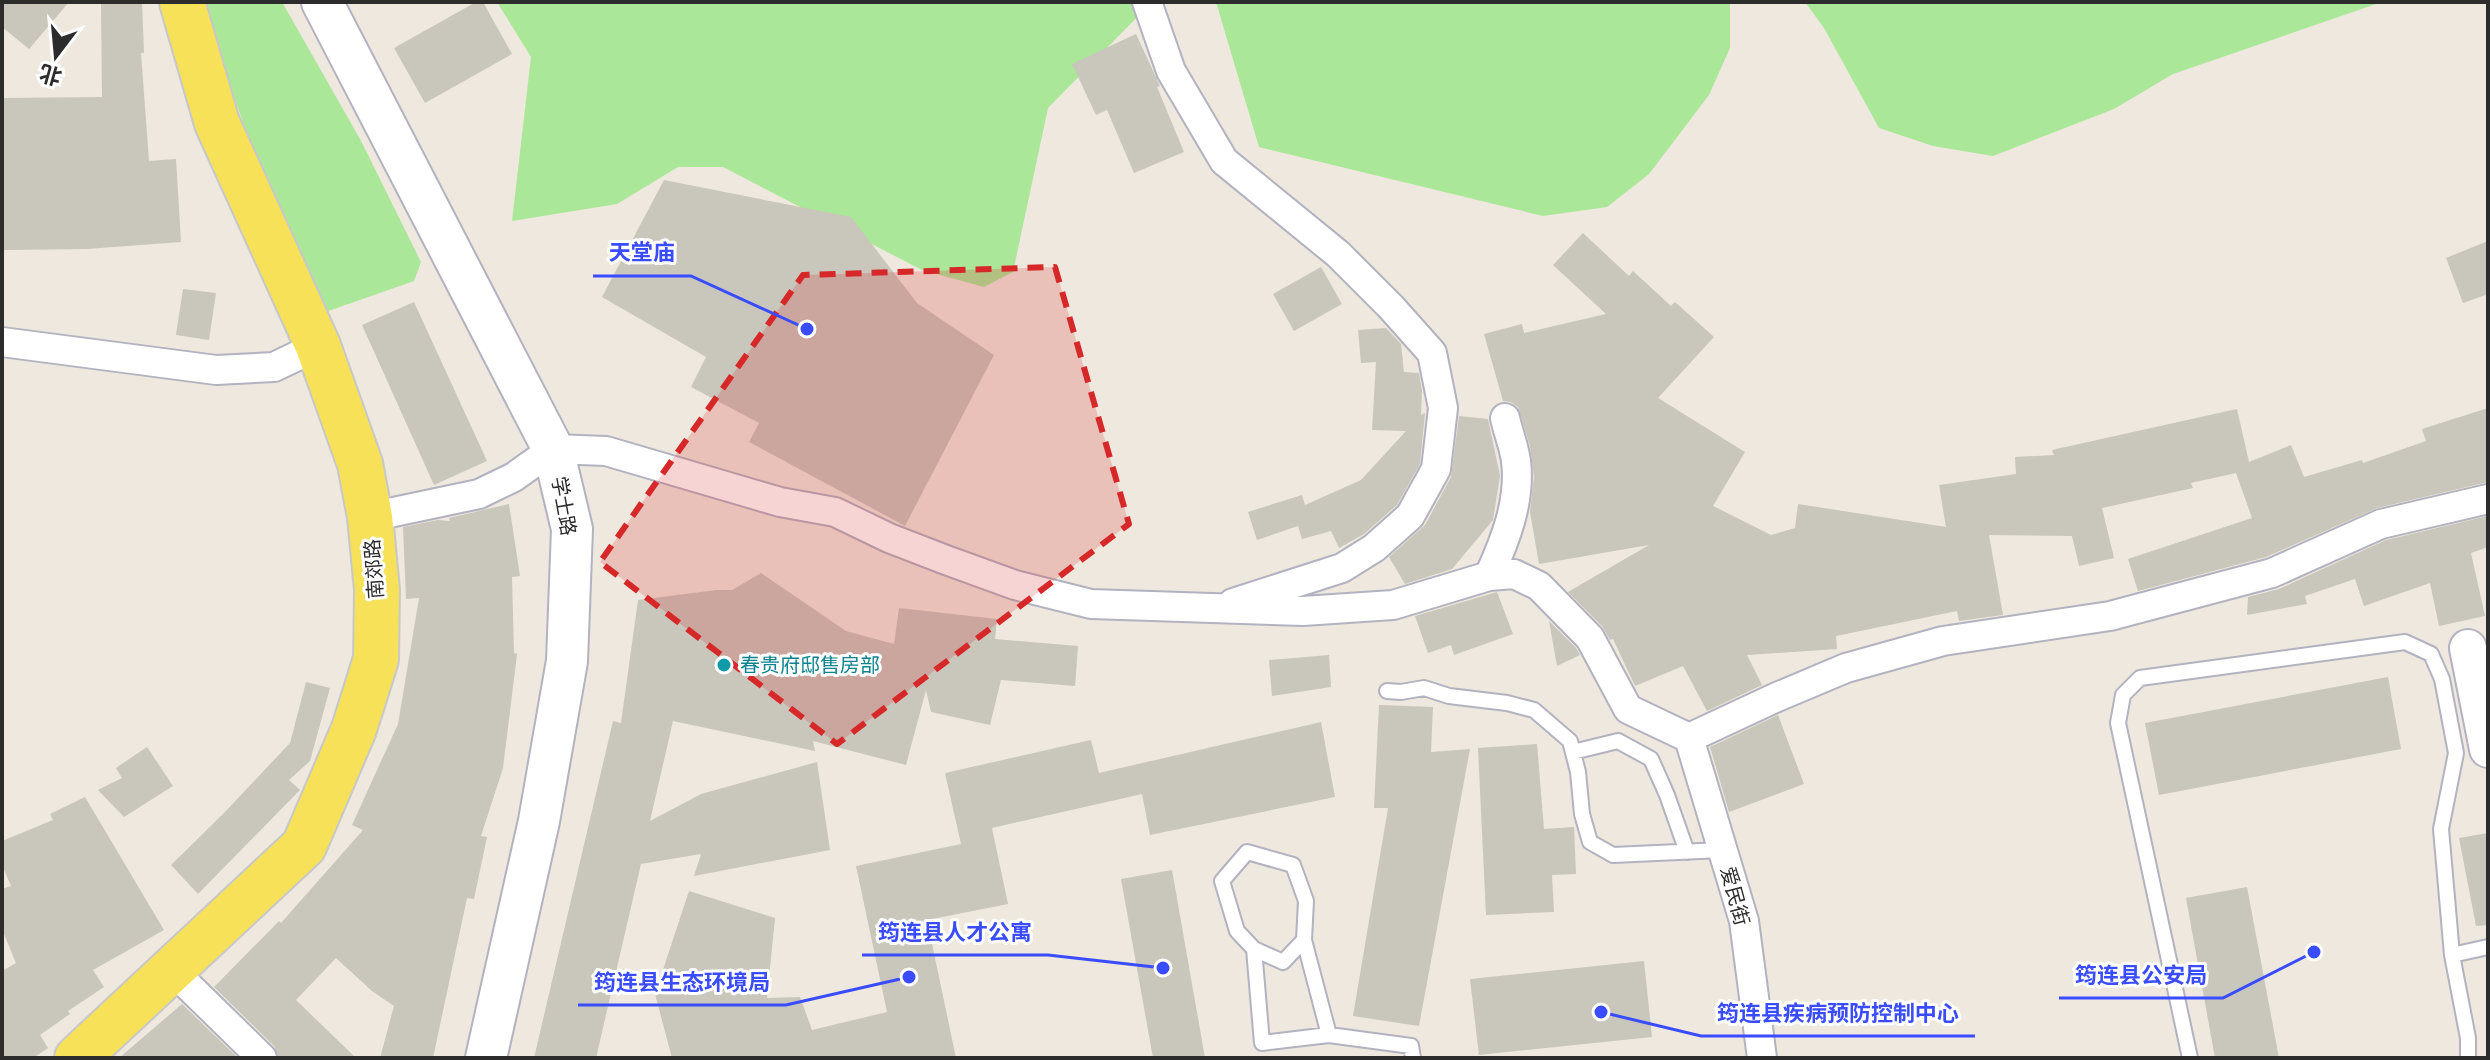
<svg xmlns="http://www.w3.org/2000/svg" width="2490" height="1060" font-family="Manrope,'Noto Sans SC',sans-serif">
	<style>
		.green { fill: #abe798 }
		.building { fill: #c9c6bc }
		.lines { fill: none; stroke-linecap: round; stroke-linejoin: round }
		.service-casing { stroke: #b2b2c0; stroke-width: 18 }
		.minor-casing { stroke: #b2b2c0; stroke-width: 32 }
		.tertiary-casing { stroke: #b2b2c0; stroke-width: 40 }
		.secondary-casing { stroke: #b2b2c0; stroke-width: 44 }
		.primary-casing { stroke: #c8c8c8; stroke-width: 48 }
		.service { stroke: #fff; stroke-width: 14 }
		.minor { stroke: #fff; stroke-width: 28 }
		.tertiary { stroke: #fff; stroke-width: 36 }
		.secondary { stroke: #fff; stroke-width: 40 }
		.primary { stroke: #f7e159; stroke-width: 44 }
		.marked { fill: #d62828; fill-opacity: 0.2; stroke: #d62828; stroke-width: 6; stroke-dasharray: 16 10; stroke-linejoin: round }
		.culture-dot { fill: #0f9aa8; stroke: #fff; stroke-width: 3 }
		.labels { text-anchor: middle; stroke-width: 6; stroke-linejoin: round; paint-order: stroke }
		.street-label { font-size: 20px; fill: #2c2c2c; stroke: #fff }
		.culture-label { font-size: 20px; fill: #0d838f; stroke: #fff; text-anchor: start }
		.leader { fill: none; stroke: #3a4cff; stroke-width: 3 }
		.callout-dot { fill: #3a4cff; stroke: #fff; stroke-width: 3 }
		.callout-label { font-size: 22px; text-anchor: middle; font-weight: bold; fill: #3a4cff; stroke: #fff; stroke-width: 6; stroke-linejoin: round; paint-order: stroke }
	</style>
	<rect width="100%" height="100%" fill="#eee8de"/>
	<!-- green -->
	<path class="green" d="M199 2H282L360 139 421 262 414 281 314 316Z
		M497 2H1152L1048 108 1013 272 984 287 922 270 723 167H678L617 204 512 221 531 57Z
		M1216 2H1730V48L1709 95 1649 174 1607 207 1543 216 1259 147Z
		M1805 2H2382L2173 74 2114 109 1993 156 1933 146 1879 128 1824 28Z"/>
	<!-- building -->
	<path class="building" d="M2 2H69L29 49 2 27Z
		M101 2H142L144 53H141L149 161 176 159 181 242 87 249 4 250 2 98 102 97Z
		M476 2H483L512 54 425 103 394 48Z
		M1136 34 1160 86 1157 87 1184 152 1134 173 1107 110 1096 115 1072 64Z
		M664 180 851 217 917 303 994 355 905 526 749 442 759 423 691 387 706 357 602 297Z
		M1583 233 1629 276 1633 271 1671 306 1675 302 1714 337 1658 398 1745 452 1713 506 1771 535 1795 528 1798 504 1946 527 1939 485 2016 474 2015 457 2054 455 2052 450 2237 409 2249 462 2291 445 2304 477 2362 460 2363 463 2426 441 2422 429 2488 408V482L2377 508 2266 557 2138 591 2128 559 2252 518 2236 473 2191 483 2193 488 2102 508 2114 558 2079 566 2072 536 1989 535 2003 615 1959 621 1957 611 1836 636 1837 649 1747 655 1762 685 1707 711 1683 666 1635 686 1613 639 1610 640 1602 626 1568 592 1649 545 1539 564 1530 512 1534 477 1530 446 1518 407 1511 402 1503 401 1484 334 1522 324 1524 333 1606 314 1553 265Z
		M2488 241V294L2463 303 2446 258Z
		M1321 267 1342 304 1294 331 1273 294Z
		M183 289 216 293 209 340 176 335Z
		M414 302 487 461 434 485 362 325Z
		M1386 328 1401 344 1404 372 1419 373 1422 391 1421 415 1425 413 1420 464 1397 505 1364 534 1339 548 1331 531 1302 539 1298 526 1257 540 1248 512 1302 495 1305 505 1361 480 1406 431 1372 430 1376 362 1361 363 1358 330Z
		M1459 416 1488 419 1500 476 1493 520 1452 569 1405 584 1389 557 1425 525 1451 477Z
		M509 504 520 576 512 577 514 653 517 654 503 768 481 836 487 837 474 899 467 898 433 1058H380L394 1006 372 991 336 958 296 1000 356 1058H279L274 1046 214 987 279 921 281 923 363 830 352 825 398 724 419 598 406 599 403 527 438 520 450 521 449 518Z
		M2488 516V547L2471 553 2485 616 2439 626 2430 583 2364 606 2355 579 2305 596 2307 604 2247 615 2248 597 2279 589 2386 540Z
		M761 573 846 631 894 644 899 608 997 619 995 639 1078 646 1075 686 1001 680 990 725 931 712 926 690 906 765 813 741 815 751 673 721 650 821 701 794 817 762 830 850 694 876 701 854 641 864 596 1058H534L613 721 621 723 638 600 716 590H732Z
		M1497 592 1513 634 1454 655 1451 645 1428 653 1415 616Z
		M1549 621 1576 648 1580 655 1557 666Z
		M1329 655 1331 687 1272 696 1269 660Z
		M2388 677 2401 749 2159 795 2145 723Z
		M306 682 330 688 310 761 289 780 300 790 198 894 171 865 224 813 290 743Z
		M1379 705 1433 707 1431 752 1470 749 1419 1026 1353 1016 1388 808H1374Z
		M1778 715 1804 784 1729 812 1710 747Z
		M1321 722 1335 797 1150 835 1142 794 992 828 1008 904 927 920 956 1058H672L655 994 689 891 775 918 767 998 800 997 812 1030 887 1012 856 866 961 844 945 773 1091 740 1099 773Z
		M1537 744 1544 829 1574 827 1576 874 1552 875 1554 912 1486 915 1478 748Z
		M147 747 173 786 124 817 98 790 122 778 116 768Z
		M85 797 164 930 93 970 104 987 68 1011 70 1014 40 1035 48 1048 33 1058H2V971L16 963 2 929V889L11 886 2 865V841L53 820 50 814Z
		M2488 833V925L2476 926 2459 838Z
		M1172 870 1205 1058H1153L1121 879Z
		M2247 887 2279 1058H2215L2186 898Z
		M1644 961 1652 1037 1479 1055 1470 979Z
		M182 1004 238 1058H119Z"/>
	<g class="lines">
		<!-- service casing -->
		<g class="service-casing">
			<path id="service" d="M1387 691 1401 692 1424 688 1449 696 1507 703 1534 710 1570 741 1578 772 1582 814 1590 842 1613 855 1722 850
				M1573 752 1618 741 1651 759 1667 795 1687 852
				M1304 940 1329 1035
				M1254 949 1283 962 1304 940 1306 901 1293 865 1247 852 1222 881 1237 931 1254 949 1262 1043 1329 1035 1411 1046 1413 1058
				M2452 955 2488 947
				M2190 1058 2118 723 2123 695 2140 678 2405 642 2431 654 2442 679 2456 753 2441 829 2452 955 2468 1038V1058"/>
		</g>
		<!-- minor casing -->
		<g class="minor-casing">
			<path id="minor" d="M1147 2 1171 71 1224 161 1338 254 1391 307 1432 353 1443 408 1436 469 1410 516 1374 548 1342 568 1233 603
				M2 342 216 370 274 367 318 346
				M370 517 479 494 514 477 553 449 606 451 780 502 835 512 889 538 946 560 1015 585 1091 604 1303 611 1393 605 1489 576 1514 574 1539 586 1590 638 1628 709 1689 738
				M1489 576C1505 541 1521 501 1516 461 1514 446 1508 432 1505 418
				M1689 738 1777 697 1846 668 1943 641 2110 616 2272 573 2381 524 2488 499
				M1689 738 1744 921 1762 1058
				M172 970 262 1058"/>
		</g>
		<!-- tertiary casing -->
		<g class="tertiary-casing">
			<path id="tertiary" d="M2468 648 2488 749"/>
		</g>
		<!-- secondary casing -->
		<g class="secondary-casing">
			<path id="secondary" d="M322 2 553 449 572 529 567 661 539 821 486 1058"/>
		</g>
		<!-- primary casing -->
		<g class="primary-casing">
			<path id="primary" d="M77 1058 304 846 354 729 376 659 377 590 370 517 360 464 318 346 217 123 182 2"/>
		</g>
		<!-- service -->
		<use href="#service" class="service"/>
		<!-- minor -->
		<use href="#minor" class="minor"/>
		<!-- tertiary -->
		<use href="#tertiary" class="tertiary"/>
		<!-- secondary -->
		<use href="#secondary" class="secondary"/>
		<!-- primary -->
		<use href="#primary" class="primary"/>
	</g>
	<!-- marked area -->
	<path class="marked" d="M1055 267 1129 524 837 744 600 562 803 275Z"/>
	<!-- markers -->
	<circle class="culture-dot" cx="724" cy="665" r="8"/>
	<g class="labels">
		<!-- street labels -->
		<g class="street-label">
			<text transform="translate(564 506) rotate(80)" y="7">学士路</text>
			<text transform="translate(374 569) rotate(-94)" y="7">南郊路</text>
			<text transform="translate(1735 896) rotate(75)" y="7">爱民街</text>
		</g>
		<!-- culture labels -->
		<g class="culture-label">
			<text x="740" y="672">春贵府邸售房部</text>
		</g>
	</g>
	<!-- callouts -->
	<path class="leader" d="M807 329L691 276H593M1163 968L1048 955H862M2314 952L2223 998H2059M909 977L786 1005H578M1601 1012L1701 1036H1975"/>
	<g class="callout-dot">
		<circle cx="807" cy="329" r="8"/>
		<circle cx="1163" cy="968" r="8"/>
		<circle cx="2314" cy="952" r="8"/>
		<circle cx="909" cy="977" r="8"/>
		<circle cx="1601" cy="1012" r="8"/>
	</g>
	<g class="callout-label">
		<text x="642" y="260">天堂庙</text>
		<text x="955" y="940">筠连县人才公寓</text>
		<text x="2141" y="983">筠连县公安局</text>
		<text x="682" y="990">筠连县生态环境局</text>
		<text x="1838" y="1021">筠连县疾病预防控制中心</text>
	</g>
	<!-- border -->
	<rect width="2490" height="1060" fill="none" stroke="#2c2c2c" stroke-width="8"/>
	<!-- north arrow -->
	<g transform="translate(56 56) rotate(196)" stroke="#ffffff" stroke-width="6" paint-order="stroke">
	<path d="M0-6L14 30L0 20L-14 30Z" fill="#2c2c2c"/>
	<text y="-12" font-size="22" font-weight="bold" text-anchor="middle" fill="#2c2c2c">北</text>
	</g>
</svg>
